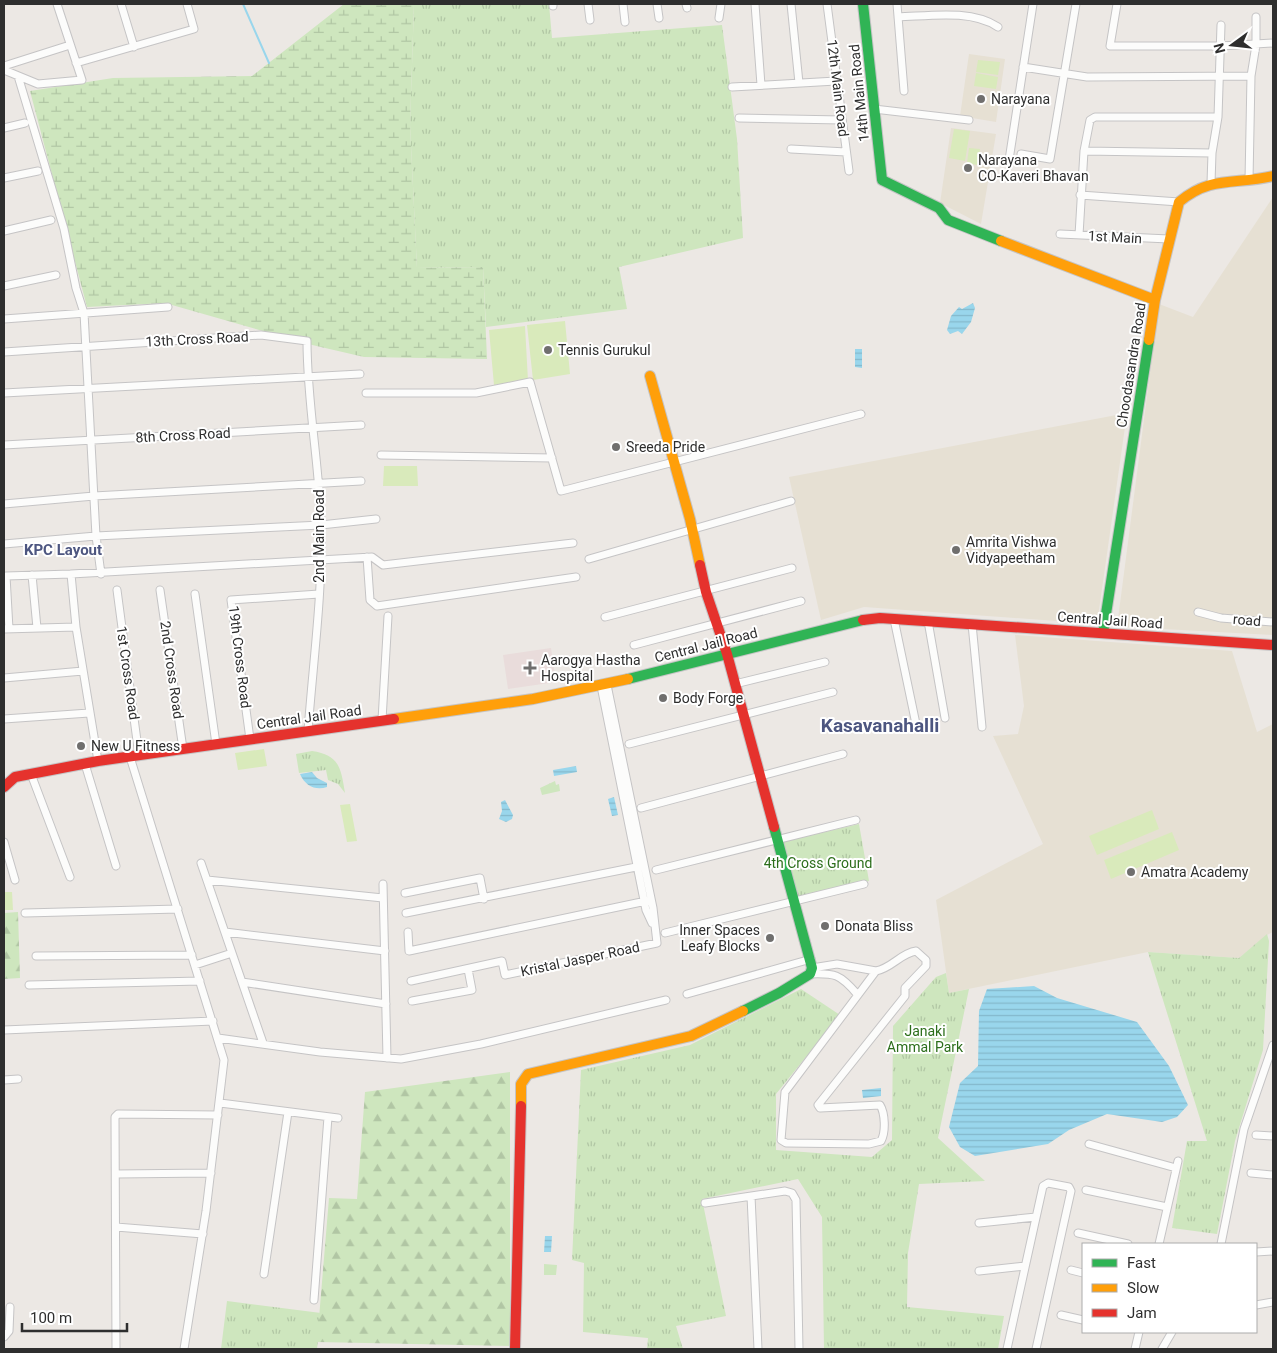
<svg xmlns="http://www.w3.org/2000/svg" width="1277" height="1353" font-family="Roboto,sans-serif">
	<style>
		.education { fill: #e6e0d3 }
		.medical { fill: #e9dcdb }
		.grass { fill: url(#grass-tufts) }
		.forest { fill: url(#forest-firs) }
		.wetland { fill: url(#wetland-marsh) }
		.pitch { fill: #d9eabb }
		.water { fill: url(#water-rules) }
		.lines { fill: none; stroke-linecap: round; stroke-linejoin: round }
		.stream { stroke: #99d6ec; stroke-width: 2 }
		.street-casing { stroke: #c5c4c5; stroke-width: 9 }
		.fast-casing { stroke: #c5c4c5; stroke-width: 12 }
		.slow-casing { stroke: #c5c4c5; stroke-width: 12 }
		.jam-casing { stroke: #c5c4c5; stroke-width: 12 }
		.street { stroke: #fcfcfb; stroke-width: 7 }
		.fast { stroke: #30b455; stroke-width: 10 }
		.slow { stroke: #ff9f0a; stroke-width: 10 }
		.jam { stroke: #e5322d; stroke-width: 10 }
		.poi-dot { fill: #706f6e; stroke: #fff; stroke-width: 2 }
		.labels { text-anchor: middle; stroke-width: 4; stroke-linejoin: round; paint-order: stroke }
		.street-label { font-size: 14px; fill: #2e2e2e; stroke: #fff }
		.poi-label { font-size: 14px; fill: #2e2e2e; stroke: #fff; text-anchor: start }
		.park-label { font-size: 14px; fill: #2c6e1b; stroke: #fff }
		.neighbourhood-label { font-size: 15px; font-weight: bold; fill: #4d5680; stroke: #fff }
		.district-label { font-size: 19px; font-weight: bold; fill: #4d5680; stroke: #fff }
	</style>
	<defs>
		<pattern id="grass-tufts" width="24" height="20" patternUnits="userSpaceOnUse" patternTransform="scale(1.25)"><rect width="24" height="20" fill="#cee6be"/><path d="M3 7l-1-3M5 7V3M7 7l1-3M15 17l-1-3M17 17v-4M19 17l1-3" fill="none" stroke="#b1c6a4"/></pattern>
		<pattern id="forest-firs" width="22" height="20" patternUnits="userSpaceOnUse" patternTransform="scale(1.25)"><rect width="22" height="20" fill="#cee6be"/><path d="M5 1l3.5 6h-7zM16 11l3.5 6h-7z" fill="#b1c6a4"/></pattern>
		<pattern id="wetland-marsh" width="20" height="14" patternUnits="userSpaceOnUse" patternTransform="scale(1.25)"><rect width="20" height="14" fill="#cee6be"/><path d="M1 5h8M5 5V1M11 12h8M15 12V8" fill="none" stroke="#b1c6a4"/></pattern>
		<pattern id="water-rules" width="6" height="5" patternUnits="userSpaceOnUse" patternTransform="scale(1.25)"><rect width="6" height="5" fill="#99d6ec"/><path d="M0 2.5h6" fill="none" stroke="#84b8cb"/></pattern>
	</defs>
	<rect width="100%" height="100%" fill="#ece8e4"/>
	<!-- education -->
	<path class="education" d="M969 54 1005 59 996 122 960 116Z
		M951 128 996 134 981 224 940 203Z
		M1273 197V635L1127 627 1118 619 1159 304 1193 317Z
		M1127 413 1097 624 864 607 821 620 789 477Z
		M1015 635 1232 651 1257 732 1273 724V932L1267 935 1239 958 1148 952 949 993 936 900 1043 844 993 736 1018 734 1024 706Z"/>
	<!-- medical -->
	<path class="medical" d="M551 648 556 682 508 689 503 655Z"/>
	<!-- grass -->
	<path class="grass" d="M414 4H549L552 38 722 25 737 139 743 238 619 267 627 309 486 327 483 267 417 268 410 125Z
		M312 751C340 755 341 769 345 793L338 784 328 780 326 770 299 773 296 754Z
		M555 781 556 785 559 784 560 791 542 795 540 788Z
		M859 824 869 881 796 898 781 842Z
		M1267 934 1269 941 1263 1050 1235 1141 1217 1234 1172 1228 1187 1141H1207L1148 952 1239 958Z
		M946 973 949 993 969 989 938 1138 985 1181 919 1184 908 1253 907 1307 1004 1316 998 1349H824L822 1217 798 1179 702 1199 726 1316 676 1326 683 1349H647L648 1338 583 1332 584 1263 572 1260 581 1070 690 1045 801 989 840 1015 776 1094V1150L872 1157 892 1140 893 1026 936 977Z
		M544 1264 557 1265 556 1275H544Z
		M227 1301 321 1313 317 1349H221Z"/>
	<!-- forest -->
	<path class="forest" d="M18 912 20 978 4 979V913Z
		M510 1072V1346L317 1342 329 1198 357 1199 365 1092Z"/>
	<!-- wetland -->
	<path class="wetland" d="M344 4H414L410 125 417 268 483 267 487 359 364 357 308 344 165 303 87 307 30 91 113 78 252 76Z"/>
	<!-- pitch -->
	<path class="pitch" d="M978 60 1000 62 998 75 976 72Z
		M976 73 998 77 996 89 974 86Z
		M954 129 970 131 965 161 949 158Z
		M969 148 980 149 977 165 967 163Z
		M565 321 570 374 533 380 527 325Z
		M525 326 528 381 494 385 489 330Z
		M384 466H417L418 486H383Z
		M264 749 267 766 238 770 235 753Z
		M350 804 357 841 347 842 340 805Z
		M1152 810 1159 829 1097 855 1089 836Z
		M1172 832 1179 850 1111 879 1104 860Z
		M4 892H12L13 910H4Z"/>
	<!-- water -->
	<path class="water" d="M973 303 975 308 971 322 962 334 958 331 950 334 947 330 951 316 959 307 962 309Z
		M855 349H862V368L855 367Z
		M576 766 577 772 554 776 553 770Z
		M312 772 317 778 327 783V787C316 791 305 786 300 774Z
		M614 797 618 815 612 816 608 799Z
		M505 800 513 815 512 819 506 822 499 819 502 811 501 802Z
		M1034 986 1057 998 1137 1022 1169 1066 1188 1105 1177 1117 1162 1122 1107 1114 1069 1130 1048 1144 975 1156 960 1147 949 1127 960 1083 978 1066 979 1011 987 989Z
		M881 1088V1096L863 1098 862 1090Z
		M545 1236H552L551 1252H544Z"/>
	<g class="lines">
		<!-- stream -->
		<path class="stream" d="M243 4 269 63"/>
		<!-- street casing -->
		<g class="street-casing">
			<path id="street" d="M121 4 134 47
				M553 4V6
				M588 4 590 20
				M623 4 625 22
				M657 4 659 18
				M686 4 687 8
				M755 4 761 85
				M791 4 799 83
				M827 4 849 171
				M897 4 904 91
				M1117 4 1110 46H1221L1273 43
				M898 17C929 16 971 9 998 27
				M719 18 721 4
				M76 63 194 29 187 4
				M4 66 70 45
				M1023 67 1087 77 1251 76
				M4 70 38 84 82 80 57 4
				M18 76 64 229 76 288 84 313 96 536 321 525 376 519
				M732 87 836 81
				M874 109 969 120
				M739 118 842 120
				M4 128 25 123
				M791 149 846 152
				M1084 151 1212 153
				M1021 154 1050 159 1076 4
				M1009 160 1033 4
				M4 178 38 171
				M1249 180 1251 76 1256 45V17
				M1211 183 1212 153 1218 117 1221 25
				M1080 195 1179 202
				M4 231 51 220
				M1060 234 1169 239
				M1079 235 1084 151 1090 120 1095 117H1218
				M4 286 56 275
				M4 319 168 307
				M4 352 261 335 307 341C307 402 319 462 321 523 323 592 313 662 308 731
				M4 393 360 374
				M366 393H476L530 382 561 491 861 414
				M4 445 361 425
				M381 455 552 458
				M4 504 94 496 361 481
				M4 544 96 536 101 574
				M367 557 370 600 377 606 576 577
				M589 559 791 501
				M71 574 372 557 383 565 573 543
				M32 575 37 628
				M117 590 139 756
				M160 590 183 749
				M195 594 216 744
				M1198 612 1221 618 1273 622
				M605 617 792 568
				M894 619 916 724
				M928 621 945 718
				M972 624 982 727
				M4 629 76 627
				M9 629 6 576 71 574 76 627 98 761
				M634 645 801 601
				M4 678 83 671
				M735 684 825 662
				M601 686 646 910 652 923
				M4 719 89 713
				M382 720 388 616
				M250 739 231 600 319 594
				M629 744 833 692
				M130 757 224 1060 206 1211 184 1349
				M85 764 116 866
				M31 774 70 877
				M641 808 843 754
				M4 842 15 880
				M201 863 263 1043
				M656 870 856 820
				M207 880 383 898
				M383 884 387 1058
				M405 893 480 878 484 899
				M25 913 178 909
				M406 913 641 866
				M225 932 385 951
				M408 932 409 951 651 900
				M665 933 864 884
				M916 951 926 960V966L905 988V996L818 1105 820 1108 880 1105C885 1113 886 1132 881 1141L869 1144 786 1143 781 1140 785 1092 876 971C892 968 901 953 916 951Z
				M36 956 192 955
				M195 965 232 953
				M812 968 837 964 876 971
				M810 974C835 973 840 974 857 994
				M411 981 502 961 505 975 657 943 653 908 607 685
				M242 982 386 1004
				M29 985 200 981
				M687 994 811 959
				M412 1001 472 990 468 969
				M4 1030 213 1021
				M218 1038 320 1052 401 1059 481 1044 666 1000
				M4 1080 18 1079
				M220 1103 338 1118
				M1256 1135 1273 1136
				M1089 1144 1176 1168
				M1251 1173 1273 1175
				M116 1174 211 1173
				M1086 1190 1167 1207
				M751 1196 758 1349
				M705 1203 785 1191 792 1193 796 1200 799 1349
				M979 1223 1036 1217
				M116 1227 203 1234
				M1078 1233 1128 1244
				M1159 1244 1178 1161
				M1221 1244 1244 1129 1273 1045
				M1256 1252 1273 1251
				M1071 1270 1083 1273
				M979 1271 1025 1266
				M264 1274 288 1112
				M314 1300 328 1117
				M1256 1305 1273 1302
				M1061 1315 1083 1320
				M4 1337 9 1331 10 1307
				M116 1349 115 1117 118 1114 218 1115
				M1007 1349 1043 1186 1048 1183 1069 1187 1071 1191 1036 1349
				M1135 1349 1139 1332
				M1162 1349 1172 1332"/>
		</g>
		<!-- fast casing -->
		<g class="fast-casing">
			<path id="fast" d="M863 4 882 180 939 208 948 220 1001 241
				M1103 633 1149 340
				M628 679 863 620
				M743 1011 779 993 810 974 812 968 774 827"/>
		</g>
		<!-- slow casing -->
		<g class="slow-casing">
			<path id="slow" d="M1001 241 1155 300
				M1149 340 1155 300 1179 202C1211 175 1236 185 1273 176
				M650 376 690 519 700 565
				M394 719 533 699 628 679
				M521 1106V1084L528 1074 691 1036 743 1011"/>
		</g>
		<!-- jam casing -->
		<g class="jam-casing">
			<path id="jam" d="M700 565 706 592 727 654 774 827
				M863 620 880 618 1273 645
				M4 787 15 777 98 761 394 719
				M515 1349 521 1106"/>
		</g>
		<!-- street -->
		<use href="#street" class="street"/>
		<!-- fast -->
		<use href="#fast" class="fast"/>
		<!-- slow -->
		<use href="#slow" class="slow"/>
		<!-- jam -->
		<use href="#jam" class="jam"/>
	</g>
	<!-- markers -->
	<g class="poi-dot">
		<circle cx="981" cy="99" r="5"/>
		<circle cx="968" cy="168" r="5"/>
		<circle cx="548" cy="350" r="5"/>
		<circle cx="616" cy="447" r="5"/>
		<circle cx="956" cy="550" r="5"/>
		<path d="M527.5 660.5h5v5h5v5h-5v5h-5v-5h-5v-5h5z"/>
		<circle cx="663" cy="698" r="5"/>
		<circle cx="81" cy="746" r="5"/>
		<circle cx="1131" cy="872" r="5"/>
		<circle cx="825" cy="926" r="5"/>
		<circle cx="770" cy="938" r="5"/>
	</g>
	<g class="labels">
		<!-- street labels -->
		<g class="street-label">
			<text transform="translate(838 88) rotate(83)" y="5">12th Main Road</text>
			<text transform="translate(859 93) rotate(-96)" y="5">14th Main Road</text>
			<text transform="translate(1115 237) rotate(3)" y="5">1st Main</text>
			<text transform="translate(197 339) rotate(-3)" y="5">13th Cross Road</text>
			<text transform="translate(1131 365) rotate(-81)" y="5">Choodasandra Road</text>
			<text transform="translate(183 435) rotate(-3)" y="5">8th Cross Road</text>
			<text transform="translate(319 536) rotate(-90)" y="5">2nd Main Road</text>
			<text transform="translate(1110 620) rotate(4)" y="5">Central Jail Road</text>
			<text transform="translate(1247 620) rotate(5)" y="5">road</text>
			<text transform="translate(706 645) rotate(-14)" y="5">Central Jail Road</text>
			<text transform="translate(240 657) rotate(83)" y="5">19th Cross Road</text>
			<text transform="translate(172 670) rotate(82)" y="5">2nd Cross Road</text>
			<text transform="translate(128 673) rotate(82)" y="5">1st Cross Road</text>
			<text transform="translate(309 717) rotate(-8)" y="5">Central Jail Road</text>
			<text transform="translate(580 959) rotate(-12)" y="5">Kristal Jasper Road</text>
		</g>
		<!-- poi labels -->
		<g class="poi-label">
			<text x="991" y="104">Narayana</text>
			<text x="978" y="165">Narayana<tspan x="978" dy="16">CO-Kaveri Bhavan</tspan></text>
			<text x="558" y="355">Tennis Gurukul</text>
			<text x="626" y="452">Sreeda Pride</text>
			<text x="966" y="547">Amrita Vishwa<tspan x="966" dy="16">Vidyapeetham</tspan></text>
			<text x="541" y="665">Aarogya Hastha<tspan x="541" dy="16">Hospital</tspan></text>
			<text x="673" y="703">Body Forge</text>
			<text x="91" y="751">New U Fitness</text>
			<text x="1141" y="877">Amatra Academy</text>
			<text x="835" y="931">Donata Bliss</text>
			<text x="760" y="935" text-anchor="end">Inner Spaces<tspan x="760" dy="16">Leafy Blocks</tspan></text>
		</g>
		<!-- park labels -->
		<g class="park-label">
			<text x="818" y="868">4th Cross Ground</text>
			<text x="925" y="1036">Janaki<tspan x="925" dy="16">Ammal Park</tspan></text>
		</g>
		<!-- neighbourhood labels -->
		<g class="neighbourhood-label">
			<text x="63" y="555">KPC Layout</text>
		</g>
		<!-- district labels -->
		<g class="district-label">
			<text x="880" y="732">Kasavanahalli</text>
		</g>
	</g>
	<!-- border -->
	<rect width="1277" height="1353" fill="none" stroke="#2e2e2e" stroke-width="10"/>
	<!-- legend -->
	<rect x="1082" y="1243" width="175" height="90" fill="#ffffff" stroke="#ababab"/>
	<rect x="1092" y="1259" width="25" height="8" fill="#30b455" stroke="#ababab"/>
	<text x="1127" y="1268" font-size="15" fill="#2e2e2e">Fast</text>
	<rect x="1092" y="1284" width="25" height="8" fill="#ff9f0a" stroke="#ababab"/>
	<text x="1127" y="1293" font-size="15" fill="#2e2e2e">Slow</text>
	<rect x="1092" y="1309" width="25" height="8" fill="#e5322d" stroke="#ababab"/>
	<text x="1127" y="1318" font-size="15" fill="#2e2e2e">Jam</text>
	<!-- north arrow -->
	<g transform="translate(1232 45) rotate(255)" stroke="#ffffff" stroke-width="4" paint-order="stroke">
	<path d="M0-4L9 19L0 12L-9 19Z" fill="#2e2e2e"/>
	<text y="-8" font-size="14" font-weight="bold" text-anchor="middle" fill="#2e2e2e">N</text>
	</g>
	<!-- scale -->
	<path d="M22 1323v8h105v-8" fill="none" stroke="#2e2e2e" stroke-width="2.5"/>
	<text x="30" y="1323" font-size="15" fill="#2e2e2e" stroke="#ffffff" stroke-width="4" paint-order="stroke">100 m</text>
</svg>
